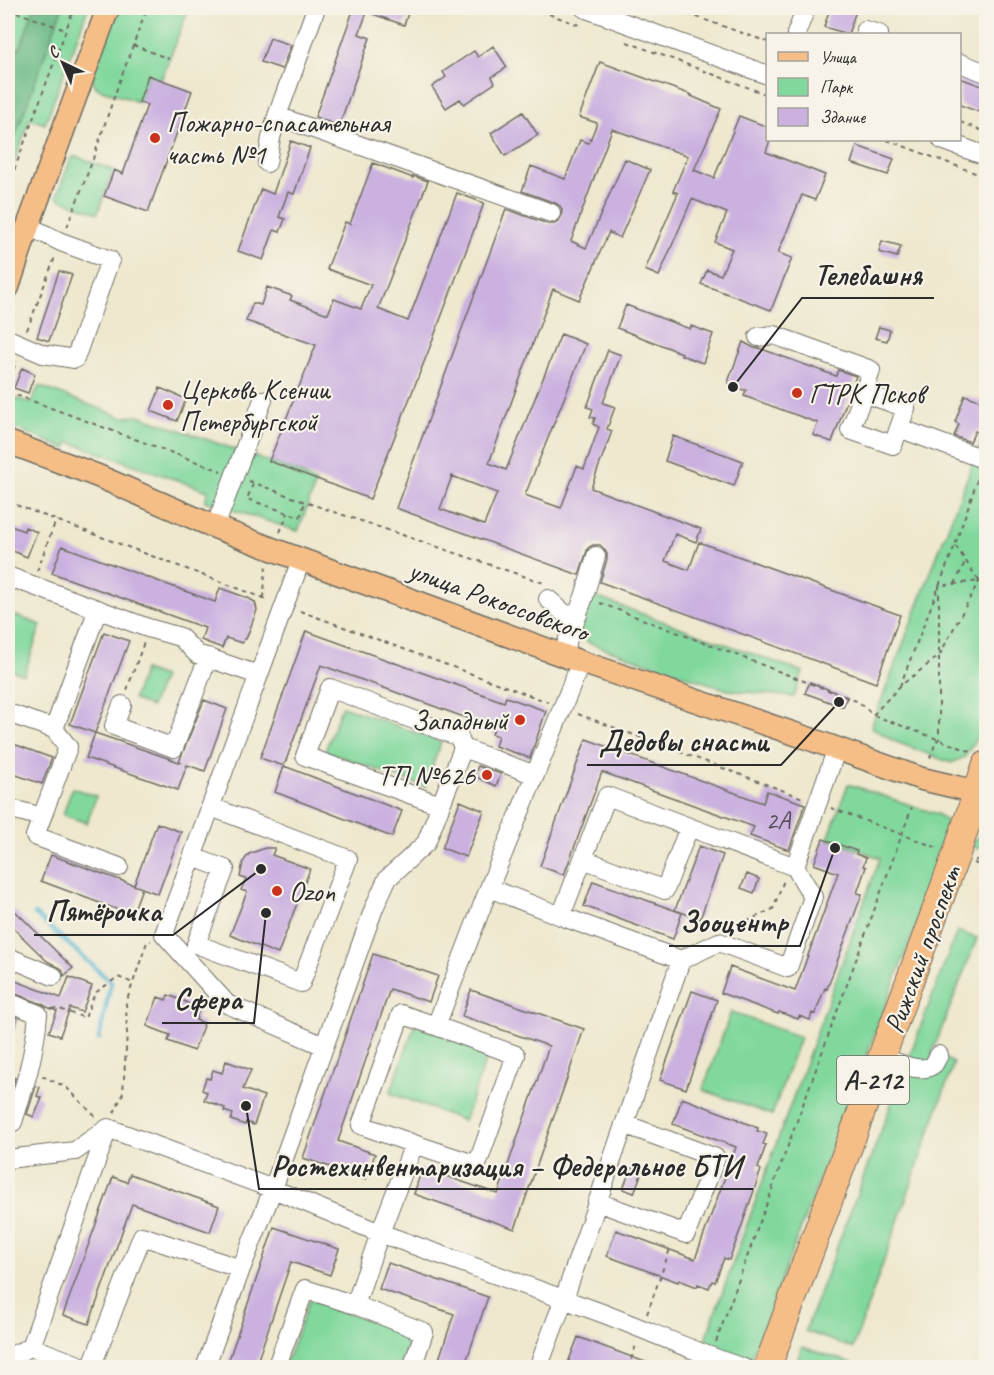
<svg xmlns="http://www.w3.org/2000/svg" width="994" height="1375" font-family="Caveat,sans-serif">
	<style>
		.green { fill: #81d89d; stroke: #568264; stroke-width: 1.5 }
		.forest { fill: #68b884; stroke: #4a7258; stroke-width: 1.5 }
		.lines { fill: none; stroke-linecap: round; stroke-linejoin: round }
		.stream { stroke: #56b5d4; stroke-width: 4.5 }
		.building { fill: #cbb1e0; fill-rule: evenodd }
		.minor-casing { stroke: #6f6d64; stroke-width: 20 }
		.major-casing { stroke: #6f6d64; stroke-width: 25 }
		.highway-casing { stroke: #6f6d64; stroke-width: 29 }
		.path { stroke: #6f6d64; stroke-width: 2; stroke-dasharray: 4.5 4.5; stroke-linecap: butt }
		.minor { stroke: #fff; stroke-width: 18 }
		.major { stroke: #f6be87; stroke-width: 22 }
		.highway { stroke: #f6be87; stroke-width: 27 }
		.poi-dot { fill: #c8321e; stroke: #f7f3e8; stroke-width: 2 }
		.labels { text-anchor: middle; stroke-width: 4.5; stroke-linejoin: round; paint-order: stroke }
		.number-label { font-size: 26px; fill: #534c58 }
		.shield { fill: #f7f3e8; stroke: #686764; stroke-width: 1.5 }
		.shield-label { font-size: 27px; font-weight: bold; fill: #2b2b2b }
		.poi-label { font-size: 28px; fill: #2b2b2b; stroke: #f7f3e8; text-anchor: start }
		.street-label { font-size: 28px; fill: #2b2b2b; stroke: #f7f3e8 }
		.leader { fill: none; stroke: #2b2b2b; stroke-width: 2 }
		.callout-dot { fill: #2b2b2b; stroke: #f7f3e8; stroke-width: 2 }
		.callout-label { font-size: 30px; text-anchor: middle; font-weight: bold; fill: #2b2b2b; stroke: #f7f3e8; stroke-width: 4.5; stroke-linejoin: round; paint-order: stroke }
	</style>
	<rect width="100%" height="100%" fill="#f7f3e8"/>
	<filter id="ink" filterUnits="userSpaceOnUse"><feTurbulence type="fractalNoise" baseFrequency=".0167" numOctaves="2"/><feDisplacementMap in="SourceGraphic" scale="12" xChannelSelector="R" yChannelSelector="G"/><feConvolveMatrix kernelMatrix="1 2 1 2 8 2 1 2 1" color-interpolation-filters="sRGB"/></filter>
	<filter id="wash" filterUnits="userSpaceOnUse"><feTurbulence type="fractalNoise" baseFrequency=".008" numOctaves="4" result="noise"/><feDisplacementMap in="SourceGraphic" scale="24" xChannelSelector="R" yChannelSelector="G"/><feGaussianBlur stdDeviation="1.35" result="paint"/><feColorMatrix in="noise" values="0 0 0 0 0 0 0 0 0 0 0 0 0 0 0 0 0 1.4 0 .05"/><feComposite in="paint" operator="in"/></filter>
	<g filter="url(#wash)">
		<rect width="100%" height="100%" fill="#eee8ce"/>
		<!-- green -->
		<path class="green" d="M8 8H88L45 124 30 119 8 179Z
			M117 8H189L161 80 148 75 139 102 99 89 94 85 92 76Z
			M73 157H78L113 170 98 213 59 199 57 196 70 161Z
			M39 386 122 417 141 416 298 472 316 483 298 531 205 501 208 491 69 442 66 449 8 425 9 396 31 403Z
			M986 429V713L979 734 965 757 951 763 894 741 871 727Z
			M593 596 803 672 794 697 728 690 589 643 582 637 581 628Z
			M14 615 41 625 24 675 8 669V635Z
			M144 670 163 677 151 707 133 699Z
			M342 706 441 742 425 787 325 751Z
			M848 784 937 814 945 820 949 831 924 904 748 1367 695 1368 880 858 828 839Z
			M72 788 96 796 87 823 63 815Z
			M986 828V842L978 849 973 847 974 841Z
			M957 931 977 938 932 1053 954 1063 853 1348 805 1331Z
			M731 1012 800 1037 772 1115 703 1090Z
			M415 1025 489 1051 464 1121 390 1093Z
			M310 1299 415 1337 403 1367 284 1368Z
			M802 1347 864 1367H795Z"/>
		<!-- forest -->
		<path class="forest" d="M34 8H62L8 156V61L21 46Z"/>
		<g class="lines">
			<!-- stream -->
			<path class="stream" d="M35 914 111 982 99 1039"/>
		</g>
		<g id="blocks">
			<!-- building -->
			<path class="building" d="M354 8H410L404 25 367 12 359 34 370 38 339 126 315 117Z
				M830 8H857L848 34 824 27Z
				M270 38 291 45 282 69 261 62Z
				M493 46 507 67 492 77 495 83 464 104 460 99 446 108 432 87 446 77 443 72 474 51 478 57Z
				M600 62 692 95 691 96 721 109 694 170 714 178 739 116 768 127V140H770L766 152 825 175 815 200 802 195 778 253 792 258 771 310 701 284 707 270 721 275 732 249 715 242 727 213 692 199 659 276 645 270 678 193 673 191 688 156 612 129 571 241 586 248 625 159 650 170 620 238 609 232 579 300 553 289 489 463 506 470 561 334 586 344 525 495 561 508 577 466 584 469 599 427 593 424 595 418 590 417 593 409 587 407 608 350 621 355 603 403 615 407 607 429 612 431 591 488 701 529 696 542 675 534 665 561 689 570 699 542 900 615 876 683 600 582 607 559V554L604 549 600 545H593L588 548 579 575 396 508 506 209 548 224H554L558 222 561 217 562 210 560 206 555 203 522 191 531 166 565 179 580 140 589 143 597 123 579 117ZM452 476 497 493 484 525 440 509Z
				M148 75 192 91 148 212 104 196 114 170 123 174 147 105 139 102Z
				M960 78 987 88V115L960 105Z
				M523 112 538 135 505 156 491 133Z
				M291 141 310 148 294 194 288 192 279 217 285 219 280 232 274 230 263 260 238 251 261 189 273 194Z
				M857 146 894 159 888 175 851 163Z
				M373 163 413 178V176L428 181 378 309 408 321 457 193 484 203 430 347 370 499 269 461 316 345 246 321 253 303 261 305 267 287 292 296 290 300 328 314 334 299 361 309 371 285 327 269 345 222 350 224Z
				M882 241 901 246 897 257 879 252Z
				M59 271 72 275 49 341 37 337Z
				M626 305 690 329 691 326 713 334 703 363 681 355 682 353 617 328Z
				M879 327 890 330 887 341 875 338Z
				M743 342 754 348H759L836 376 838 370 856 376 832 442 813 435 818 423 744 396 746 390 732 388 728 382Z
				M22 368 35 374 28 393 14 388Z
				M160 388 186 399 177 421 151 411Z
				M965 395 987 403V414L979 433 975 431 970 442 954 436 959 424 955 422Z
				M673 436 743 461 734 486 665 461Z
				M8 525 24 531 25 527 37 532 27 557 8 549Z
				M62 546 215 602 220 588 248 598 255 602 257 610 246 639H244L242 643 226 638 222 648 201 640 205 628 52 573Z
				M306 631 504 702 506 697 546 711 530 758 495 746 498 736 492 734 494 728 321 665 284 766 260 758Z
				M104 632 129 641 95 733 70 724Z
				M810 682 847 697 843 707 805 693Z
				M204 700 227 709 205 771 187 765 178 790 86 758 95 733 182 763 179 762Z
				M586 739 763 803 767 791 805 804 789 850 750 836 754 827 602 772 564 875 540 866Z
				M8 742 52 758 42 784 8 772Z
				M284 766 402 811 392 837 275 792Z
				M478 766 501 774 496 786 474 776Z
				M460 801 484 811 466 857 442 848Z
				M157 823 181 832 158 894 142 888 132 915 41 881 51 855 142 888 134 885Z
				M823 839 857 851 856 854 866 858 863 866 866 867 857 893 862 894 827 989 825 988 815 1014 812 1013 810 1020 799 1016 798 1019 779 1012 778 1014 721 993 730 967 795 991 838 873 814 864Z
				M699 846 723 855 700 919 675 910Z
				M265 848H275L272 855 310 869 278 954 230 935 247 892 241 890 246 879 240 877 243 862 249 854Z
				M747 874 759 879 754 893 741 888Z
				M593 881 682 913 673 939 584 906Z
				M8 904 73 968 64 976 62 969 47 961 8 923Z
				M373 954 438 976 429 1002 390 989 338 1141 375 1154 366 1179 303 1158Z
				M69 977 92 986 82 1012 70 1008 60 1036 49 1032 57 1011 47 1007 42 1004 8 991V978L61 998Z
				M471 990 584 1029 515 1229 414 1194 422 1168 498 1194 549 1046 462 1016Z
				M692 991 717 1000 686 1089 660 1080Z
				M168 995 184 1001 198 1011 196 1020 204 1023 194 1051 168 1041 170 1035 147 1026 158 997 166 1000Z
				M8 1014 18 1018 9 1043 8 1042Z
				M226 1061 251 1070 243 1089 264 1096 254 1125 246 1122 245 1125 231 1120 233 1114 224 1111 225 1108 204 1100 207 1092 202 1090 206 1078 210 1079 213 1070 222 1073Z
				M8 1075 15 1078 8 1102Z
				M36 1086 40 1087 37 1096 42 1098 34 1117 27 1114Z
				M682 1098 738 1119V1120L758 1128 757 1131 767 1134 763 1144 766 1145 758 1168 761 1170 741 1228 729 1260 724 1258 715 1282 712 1281 709 1288 698 1284 697 1287 679 1280 678 1282 607 1256 616 1230 695 1259 736 1147 673 1124Z
				M631 1168 642 1172 634 1193 623 1189Z
				M130 1174 219 1206 210 1232 132 1204 89 1324 63 1315 113 1177 127 1182Z
				M274 1227 339 1249 330 1275 291 1262 255 1368H226Z
				M388 1263 488 1297 464 1368H436L454 1314 379 1289Z
				M578 1337 656 1366V1368H580L568 1363Z"/>
		</g>
	</g>
	<g filter="url(#ink)">
		<use href="#blocks" fill-opacity="0" stroke="#6f6d64" stroke-width="1.5"/>
		<g class="lines">
			<!-- minor casing -->
			<g class="minor-casing">
				<path id="minor" d="M316 8 277 116 551 213
					M584 8 768 75
					M865 30 879 34
					M796 34 806 8
					M960 63 986 73
					M942 140 986 156
					M267 163 271 138 277 116
					M758 337 774 335 871 370 864 393
					M8 339 43 354 75 359 110 260 61 242 28 226
					M899 428 906 408 864 393 850 430 893 445 899 428 986 460
					M215 527 263 400
					M301 560 164 934 227 1004 324 1046
					M8 584 10 577 148 628 180 637 197 654 258 675
					M548 599 565 614 578 615
					M562 655 584 597 596 556
					M122 705 114 726 174 748 208 657
					M8 713 54 729 98 609
					M440 805 305 756 330 688 459 737 463 748
					M8 808 42 817 35 836 119 867
					M42 817 68 747 54 729
					M193 857 225 869 196 944 301 983 348 859 211 807
					M583 859 665 890 689 827
					M795 867 813 897 788 968 719 942 681 960 561 916 607 796 795 867 837 748
					M489 888 436 1026 401 1014 361 1125 414 1144 380 1233C453 1259 526 1285 599 1312 647 1330 694 1352 744 1368
					M561 916 489 888 581 662
					M8 957 53 976
					M8 1002 38 1014C35 1053 25 1085 13 1122L8 1124
					M882 1057C895 1061 922 1076 934 1064 936 1061 937 1058 939 1055
					M414 1144 477 1165 516 1055 436 1026
					M8 1159 75 1151 108 1128
					M597 1202 686 1234 716 1158 624 1124
					M355 1305 424 1332 412 1368
					M8 1357 31 1347
					M87 1368 31 1347 108 1128 273 1189 374 908 387 879 426 843 463 748 535 775
					M91 1368 142 1236 241 1269
					M205 1368 241 1269 273 1189 380 1233 355 1305 305 1289 276 1368
					M538 1368 564 1299 681 960"/>
			</g>
			<!-- major casing -->
			<g class="major-casing">
				<path id="major" d="M8 287 28 226 108 8
					M8 442 98 476 215 527 272 549 581 662 807 738 922 779 977 792"/>
			</g>
			<!-- highway casing -->
			<g class="highway-casing">
				<path id="highway" d="M767 1368 956 855 986 765"/>
			</g>
			<!-- path -->
			<path class="path" d="M532 8 579 25
				M671 8 768 42
				M8 9 66 30
				M627 42 768 95
				M133 45 169 59
				M960 122 986 132
				M887 140 986 177
				M8 187 74 8
				M67 227 92 162 115 94 147 8
				M27 330 55 257
				M8 387 16 361
				M8 392 221 471
				M249 481 305 502 544 583
				M253 484 247 499 300 517 305 502
				M8 502 269 600
				M280 532 288 513
				M37 571 56 520
				M979 581 986 586
				M955 584 965 562
				M264 598 265 572 267 565
				M600 603 859 702 873 715 972 752
				M300 611 548 702
				M900 686 955 545 979 475
				M127 690 144 642
				M578 714 803 798
				M873 715 900 686 939 656 979 581 986 559
				M930 758 936 742 939 739V586L979 581 955 545
				M831 808 938 848
				M975 861 986 854
				M974 863 986 867
				M730 929 773 909 784 880
				M52 1009 57 1008 85 1018 95 993 118 977 133 983
				M42 1076 66 1087 96 1117
				M114 1113 123 1093 127 1034 126 1003 147 942 151 941
				M647 1314 671 1246
				M716 1342 912 807
				M628 1368 636 1345"/>
			<!-- minor -->
			<use href="#minor" class="minor"/>
			<!-- major -->
			<use href="#major" class="major"/>
			<!-- highway -->
			<use href="#highway" class="highway"/>
		</g>
	</g>
	<!-- markers -->
	<g class="poi-dot">
		<circle cx="155" cy="138" r="6"/>
		<circle cx="797" cy="393" r="6"/>
		<circle cx="168" cy="405" r="6"/>
		<circle cx="520" cy="720" r="6"/>
		<circle cx="487" cy="775" r="6"/>
		<circle cx="277" cy="891" r="6"/>
	</g>
	<g class="labels">
		<!-- number labels -->
		<g class="number-label">
			<text x="778" y="829">2А</text>
		</g>
		<!-- shield labels -->
		<rect class="shield" x="837" y="1056" width="72" height="48" rx="4.5"/>
		<g class="shield-label">
			<text x="873" y="1089">А-212</text>
		</g>
		<!-- poi labels -->
		<g class="poi-label">
			<text x="167" y="132">Пожарно-спасательная<tspan x="167" dy="32">часть №1</tspan></text>
			<text x="180" y="399">Церковь Ксении<tspan x="180" dy="32">Петербургской</tspan></text>
			<text x="809" y="403">ГТРК Псков</text>
			<text x="508" y="730" text-anchor="end">Западный</text>
			<text x="475" y="785" text-anchor="end">ТП №626</text>
			<text x="289" y="901">Ozon</text>
		</g>
		<!-- street labels -->
		<g class="street-label">
			<text transform="translate(499 600) rotate(20)" y="10">улица Рокоссовского</text>
			<text transform="translate(922 949) rotate(-70)" y="10">Рижский проспект</text>
		</g>
	</g>
	<!-- callouts -->
	<path class="leader" d="M733 387L802 298H934M839 702L781 765H587M261 869L173 935H34M835 848L800 946H669M266 913L254 1023H162M246 1106L259 1189H753"/>
	<g class="callout-dot">
		<circle cx="733" cy="387" r="6"/>
		<circle cx="839" cy="702" r="6"/>
		<circle cx="261" cy="869" r="6"/>
		<circle cx="835" cy="848" r="6"/>
		<circle cx="266" cy="913" r="6"/>
		<circle cx="246" cy="1106" r="6"/>
	</g>
	<g class="callout-label">
		<text x="868" y="285">Телебашня</text>
		<text x="684" y="751">Дедовы снасти</text>
		<text x="104" y="921">Пятёрочка</text>
		<text x="734" y="932">Зооцентр</text>
		<text x="208" y="1009">Сфера</text>
		<text x="506" y="1176">Ростехинвентаризация – Федеральное БТИ</text>
	</g>
	<!-- margin -->
	<rect width="994" height="1375" fill="none" stroke="#f7f3e8" stroke-width="30"/>
	<!-- legend -->
	<rect x="766" y="33" width="195" height="108" fill="#f7f3e8" stroke="#a5a39c" stroke-width="1.5"/>
	<rect x="778" y="52" width="30" height="9" fill="#f6be87" stroke="#a5a39c" stroke-width="1.5"/>
	<text x="820" y="63" font-size="18" fill="#2b2b2b">Улица</text>
	<rect x="778" y="78" width="30" height="18" fill="#81d89d" stroke="#a5a39c" stroke-width="1.5"/>
	<text x="820" y="93" font-size="18" fill="#2b2b2b">Парк</text>
	<rect x="778" y="108" width="30" height="18" fill="#cbb1e0" stroke="#a5a39c" stroke-width="1.5"/>
	<text x="820" y="123" font-size="18" fill="#2b2b2b">Здание</text>
	<!-- north arrow -->
	<g transform="translate(63 63) rotate(316)" stroke="#f7f3e8" stroke-width="4.5" paint-order="stroke">
	<path d="M0-4.5L10 22L0 15L-10 22Z" fill="#2b2b2b"/>
	<text y="-9" font-size="16" font-weight="bold" text-anchor="middle" fill="#2b2b2b">С</text>
	</g>
</svg>
